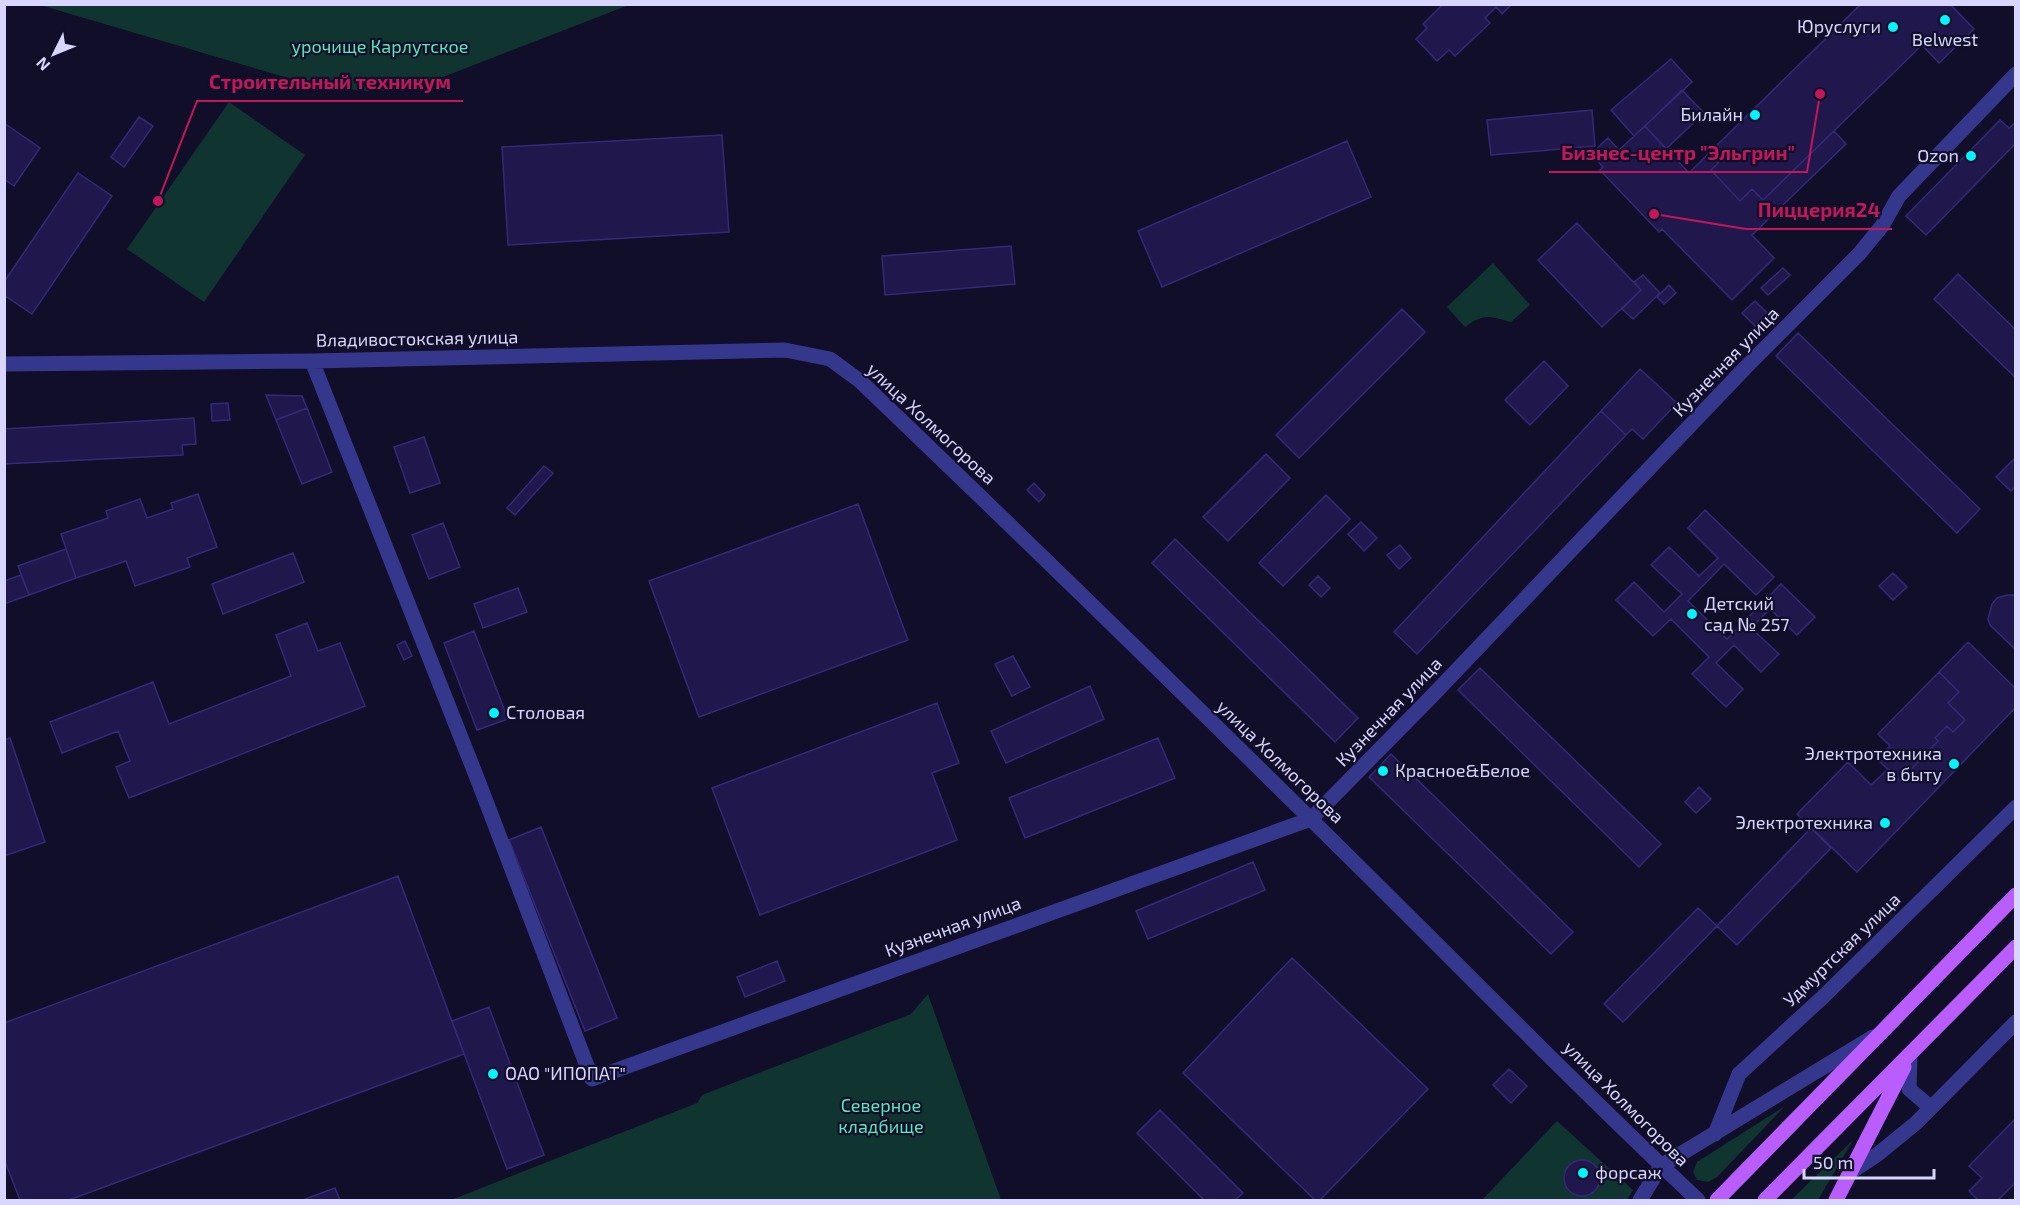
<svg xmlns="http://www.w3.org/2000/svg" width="2020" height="1205" font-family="'Exo 2',sans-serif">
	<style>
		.green { fill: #103430 }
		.building { fill: #20184c; stroke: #342979; stroke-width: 1.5 }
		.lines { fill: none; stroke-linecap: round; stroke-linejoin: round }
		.minor { stroke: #35378c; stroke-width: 15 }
		.major { stroke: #b95dff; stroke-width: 15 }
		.poi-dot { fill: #02f5ff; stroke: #110e29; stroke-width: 2 }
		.labels { text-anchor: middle; stroke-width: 4.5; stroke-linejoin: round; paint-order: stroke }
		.poi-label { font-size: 18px; fill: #d8d6ff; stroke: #110e29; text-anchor: end }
		.park-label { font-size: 18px; fill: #58e9bc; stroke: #110e29 }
		.street-label { font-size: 18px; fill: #d8d6ff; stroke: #110e29 }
		.leader { fill: none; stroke: #c2185b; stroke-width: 2 }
		.callout-dot { fill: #c2185b; stroke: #110e29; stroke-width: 2 }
		.callout-label { font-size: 20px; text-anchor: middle; font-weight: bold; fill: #c2185b; stroke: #110e29; stroke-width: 4.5; stroke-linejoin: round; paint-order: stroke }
	</style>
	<rect width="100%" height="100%" fill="#110e29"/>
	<!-- green -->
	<path class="green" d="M40 5H629L430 82 390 91H362L288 78Z
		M229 102 305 155 204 302 127 249Z
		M1493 263 1530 305 1511 322C1489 316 1484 313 1465 327L1447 307Z
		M928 994 1001 1200H451L697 1103 702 1095 911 1014Z
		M1785 1106 1717 1177 1708 1182 1697 1180 1693 1172 1697 1162Z
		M1557 1121 1633 1190 1627 1200H1482Z
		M1853 1140 1818 1200H1791Z"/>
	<!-- building -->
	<path class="building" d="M1443 4H1512L1502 14 1496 7 1485 18 1490 23 1455 56 1449 50 1437 61 1416 39 1427 28 1423 24Z
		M1861 4H1950L1974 29 1939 63 1922 45 1763 200 1752 189 1740 201 1711 170 1723 158 1714 148Z
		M1671 59 1692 82 1634 136 1611 110Z
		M1682 90 1704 113 1666 149 1645 126Z
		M1592 110 1595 146 1491 155 1487 120Z
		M139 117 153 126 124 167 111 157Z
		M2000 120 2009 128 2016 122V143L1926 235 1906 216Z
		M4 123 40 148 14 186 4 179Z
		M1645 126 1689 173 1714 148 1723 158 1711 170 1740 201 1752 189 1763 200 1834 131 1846 144 1752 235 1774 258 1732 300 1662 229 1659 232 1600 170 1603 167 1591 154 1608 138 1619 150Z
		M722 135 729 232 508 245 502 147Z
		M1347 141 1371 197 1162 287 1138 231Z
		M78 173 112 196 32 314 4 295V282Z
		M1577 223 1641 290 1602 327 1538 260Z
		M1011 246 1015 284 885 295 882 256Z
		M1783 268 1790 275 1768 295 1761 288Z
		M1958 274 2016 330V378L1934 299Z
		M1643 275 1660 293 1633 319 1622 309 1641 290 1634 282Z
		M1669 285 1676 293 1664 304 1657 297Z
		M1755 301 1771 317 1758 329 1742 313Z
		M1402 309 1425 332 1299 458 1276 435Z
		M1798 333 1980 509 1957 533 1776 356Z
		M1544 361 1568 386 1530 425 1505 400Z
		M1640 369 1677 403 1643 439 1632 429 1626 435 1601 411Z
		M266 395 302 396 307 408 276 420Z
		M228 403 230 420 212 421 211 404Z
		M307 408 332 472 302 484 276 420Z
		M1601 411 1626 435 1417 654 1394 632Z
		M194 418 196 444 182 445 183 455 4 464V429Z
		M424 437 440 483 410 493 394 447Z
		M1266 454 1290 478 1228 541 1203 517Z
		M2016 457V486L2011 491 1996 477Z
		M544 466 553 473 515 515 507 508Z
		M1034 483 1045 495 1039 502 1027 490Z
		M198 494 217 547 187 558 190 567 135 586 126 561 76 578 61 534 108 518 106 511 140 499 147 518 173 509 171 503Z
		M1326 495 1350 519 1283 586 1259 563Z
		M858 504 908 640 699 717 649 581Z
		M1705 510 1774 577 1756 595 1724 564 1688 601 1727 639 1781 584 1815 617 1797 635 1770 609 1751 628 1779 654 1761 672 1734 645 1716 663 1743 689 1726 707 1692 674 1709 657 1671 619 1653 636 1616 600 1634 582 1664 612 1682 594 1651 565 1669 547 1699 576 1718 558 1688 528Z
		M1361 522 1377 538 1364 551 1348 534Z
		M443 523 460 567 429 579 412 535Z
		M1175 539 1358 718 1335 742 1152 563Z
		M1400 545 1411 558 1399 569 1387 555Z
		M66 549 76 578 29 595 18 566Z
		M293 553 304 582 223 614 212 584Z
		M1893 573 1907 587 1893 600 1879 586Z
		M21 575 29 595 4 604V581Z
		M1318 576 1330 588 1321 597 1309 585Z
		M518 588 527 612 483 628 474 604Z
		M2007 595H2016V650L1990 625 1988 619 1992 604 1997 598Z
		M307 623 318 651 340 643 365 706 129 798 116 767 130 761 118 731 62 753 50 722 153 682 169 724 291 676 276 635Z
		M474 631 508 719 477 730 444 643Z
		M405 641 412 656 404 660 397 645Z
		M1968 642 2015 688 2016 707 1857 872 1797 814 1848 762 1871 785 1888 769 1900 781 1938 741 1935 738 1947 726 1953 732 1965 720 1948 703 1959 692 1939 672Z
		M1013 656 1030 687 1012 696 995 664Z
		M1480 668 1661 844 1639 867 1458 690Z
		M1939 672 1959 692 1948 703 1965 720 1953 732 1947 726 1935 738 1938 741 1900 781 1877 759 1890 746 1878 734Z
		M1090 686 1104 719 1006 763 991 731Z
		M937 703 959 763 932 773 957 840 760 915 712 788Z
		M10 738 45 842 4 856V740Z
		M1158 738 1175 778 1025 838 1009 798Z
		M1391 754 1573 932 1551 954 1369 777Z
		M1699 787 1711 799 1696 813 1685 802Z
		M541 827 617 1018 585 1031 509 840Z
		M1811 828 1831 848 1737 945 1717 926Z
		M1253 862 1265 890 1148 939 1136 911Z
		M398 876 464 1054 69 1200H20L4 1159V1023Z
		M1698 908 1717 926 1623 1022 1604 1004Z
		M1292 958 1428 1089 1320 1200H1315L1183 1073Z
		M777 961 785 981 745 997 737 977Z
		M489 1007 544 1155 507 1169 452 1021Z
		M1509 1069 1527 1086 1511 1103 1493 1085Z
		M1160 1110 1243 1193 1235 1200H1204L1137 1133Z
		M2016 1118V1182L1998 1200H1978L1969 1191 1982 1178 1969 1166Z
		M1564 1178a18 18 0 1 1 36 0a18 18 0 1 1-36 0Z
		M335 1188 340 1200H305V1199Z"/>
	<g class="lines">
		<!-- minor -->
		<path class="minor" d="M312 361 479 783 592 1079 1311 819 1432 696 1745 368 1859 254 1882 226 1899 196 2016 74
			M4 364 312 361 785 350 830 359 860 381C1020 534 1179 689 1337 845 1457 963 1575 1085 1698 1200
			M1910 1054 1909 1089 1930 1107
			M1715 1134 1739 1074 1824 996 2016 807
			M1851 1172 1878 1154 1916 1123 2016 1022
			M1640 1200 1661 1166 1873 1037"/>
		<!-- major -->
		<path class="major" d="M1717 1200 2016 895
			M1765 1200 2016 947
			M1836 1200 1904 1067"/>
	</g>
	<!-- markers -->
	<g class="poi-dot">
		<circle cx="1945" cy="20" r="6"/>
		<circle cx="1893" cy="27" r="6"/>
		<circle cx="1755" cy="115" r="6"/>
		<circle cx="1971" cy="156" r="6"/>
		<circle cx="1692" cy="614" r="6"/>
		<circle cx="494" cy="713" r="6"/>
		<circle cx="1954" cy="764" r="6"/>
		<circle cx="1383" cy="771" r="6"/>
		<circle cx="1885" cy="823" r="6"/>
		<circle cx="493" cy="1074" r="6"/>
		<circle cx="1583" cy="1173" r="6"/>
	</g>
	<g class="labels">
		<!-- poi labels -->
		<g class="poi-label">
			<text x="1881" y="33">Юруслуги</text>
			<text x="1945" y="46" text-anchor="middle">Belwest</text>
			<text x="1743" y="121">Билайн</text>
			<text x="1959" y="162">Ozon</text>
			<text x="1704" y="610" text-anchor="start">Детский<tspan x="1704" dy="21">сад № 257</tspan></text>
			<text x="506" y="719" text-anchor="start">Столовая</text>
			<text x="1942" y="760">Электротехника<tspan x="1942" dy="21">в быту</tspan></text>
			<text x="1395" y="777" text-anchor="start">Красное&amp;Белое</text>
			<text x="1873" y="829">Электротехника</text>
			<text x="505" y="1080" text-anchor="start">ОАО "ИПОПАТ"</text>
			<text x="1595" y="1179" text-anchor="start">форсаж</text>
		</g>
		<!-- park labels -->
		<g class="park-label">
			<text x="380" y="53">урочище Карлутское</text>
			<text x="881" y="1112">Северное<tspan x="881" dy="21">кладбище</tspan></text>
		</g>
		<!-- street labels -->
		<g class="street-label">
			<text transform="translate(417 339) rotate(-1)" y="6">Владивостокская улица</text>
			<text transform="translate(1726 362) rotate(-46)" y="6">Кузнечная улица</text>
			<text transform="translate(931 424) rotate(43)" y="6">улица Холмогорова</text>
			<text transform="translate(1389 712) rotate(-46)" y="6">Кузнечная улица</text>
			<text transform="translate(1280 762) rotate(44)" y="6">улица Холмогорова</text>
			<text transform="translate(953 927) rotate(-20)" y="6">Кузнечная улица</text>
			<text transform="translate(1842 950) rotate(-44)" y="6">Удмуртская улица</text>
			<text transform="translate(1626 1104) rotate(45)" y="6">улица Холмогорова</text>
		</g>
	</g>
	<!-- callouts -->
	<path class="leader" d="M158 201L197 101H463M1820 94L1807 172H1549M1654 214L1746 229H1892"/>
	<g class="callout-dot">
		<circle cx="158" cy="201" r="6"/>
		<circle cx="1820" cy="94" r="6"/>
		<circle cx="1654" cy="214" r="6"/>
	</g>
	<g class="callout-label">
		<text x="330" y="89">Строительный техникум</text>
		<text x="1678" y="160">Бизнес-центр "Эльгрин"</text>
		<text x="1819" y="217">Пиццерия24</text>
	</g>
	<!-- border -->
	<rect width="2020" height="1205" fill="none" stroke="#d8d6ff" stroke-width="12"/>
	<!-- north arrow -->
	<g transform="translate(54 54) rotate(227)" stroke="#110e29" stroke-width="4.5" paint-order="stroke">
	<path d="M0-4.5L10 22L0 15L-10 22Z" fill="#d8d6ff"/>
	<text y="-9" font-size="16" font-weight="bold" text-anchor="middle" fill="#d8d6ff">N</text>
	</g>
	<!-- scale -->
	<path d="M1804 1169v9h130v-9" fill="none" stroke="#d8d6ff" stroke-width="3"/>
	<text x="1813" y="1169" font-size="18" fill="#d8d6ff" stroke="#110e29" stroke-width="4.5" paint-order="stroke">50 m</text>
</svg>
